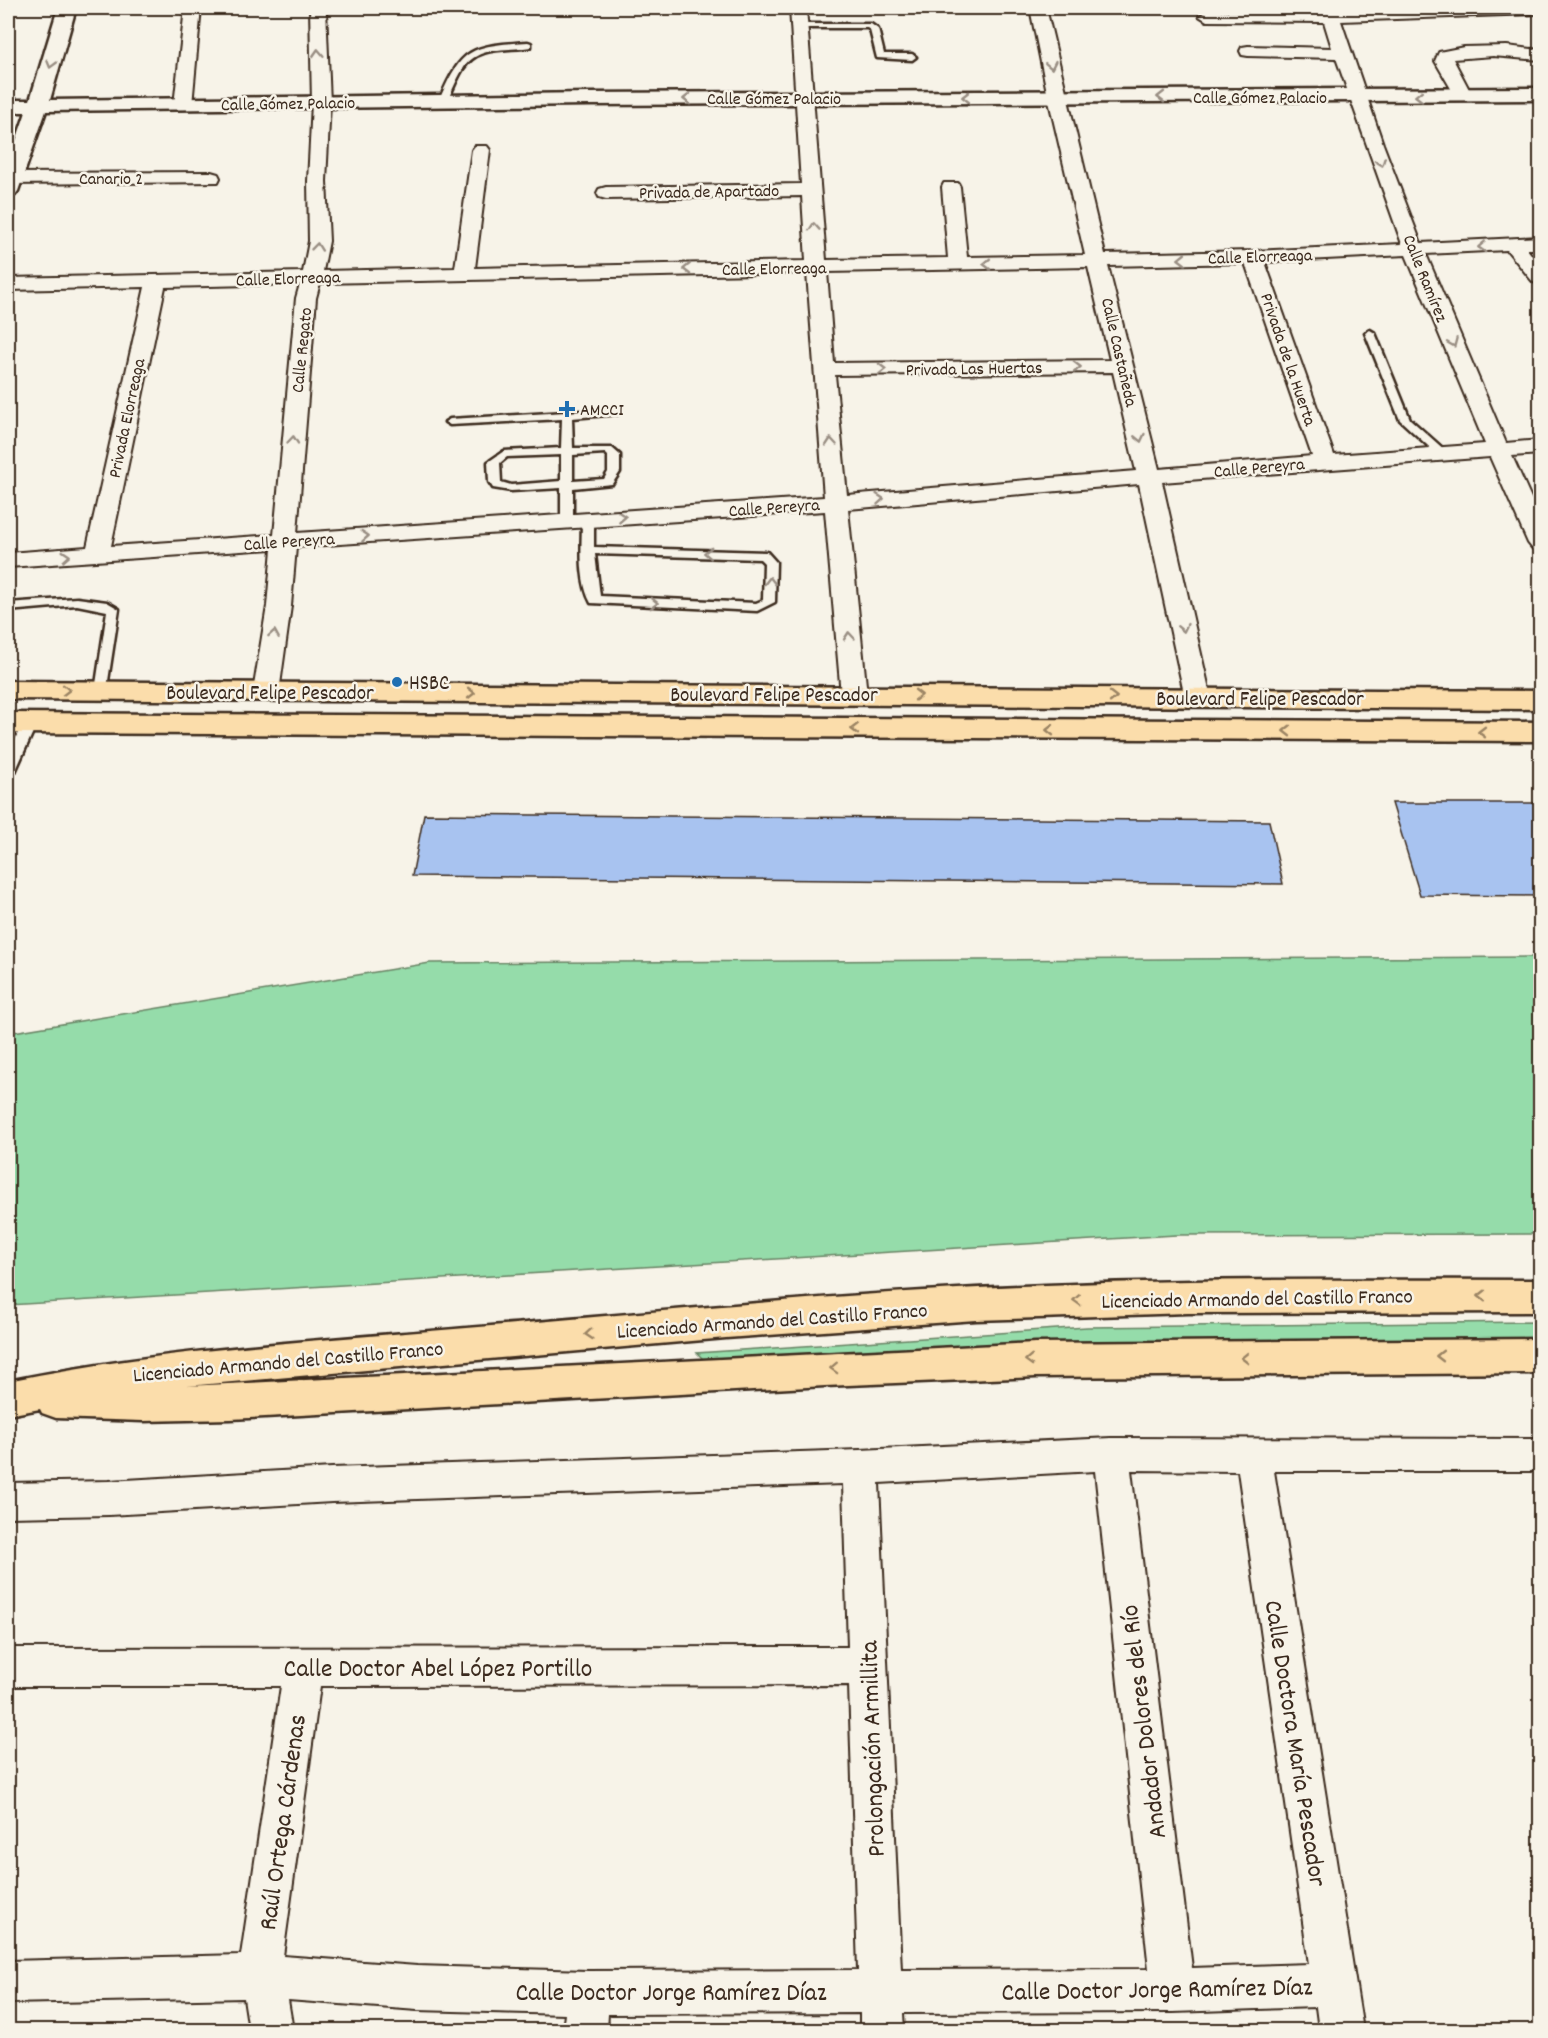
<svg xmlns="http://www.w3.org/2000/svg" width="1548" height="2038" font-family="Dekko,sans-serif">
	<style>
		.green { fill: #95dcaa; stroke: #688364; stroke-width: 1.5 }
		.building { fill: #a8c3f0; stroke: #3b2a1e; stroke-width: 1.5 }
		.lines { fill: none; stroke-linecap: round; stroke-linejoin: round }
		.lane-casing { stroke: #3b2a1e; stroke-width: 5 }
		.street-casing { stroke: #3b2a1e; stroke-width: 4 }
		.secondary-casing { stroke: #3b2a1e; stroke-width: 5 }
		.primary-casing { stroke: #3b2a1e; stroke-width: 5 }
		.lane { fill: #f7f3e8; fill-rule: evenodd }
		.street { fill: #f7f3e8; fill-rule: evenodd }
		.secondary { fill: #f7f3e8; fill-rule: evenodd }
		.primary { fill: #fbddab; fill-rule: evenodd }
		.oneway { stroke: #998e83 }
		.oneway2 { stroke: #9b8464 }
		.poi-dot { fill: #1f6fb2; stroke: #f7f3e8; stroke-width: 2 }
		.labels { text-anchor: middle; stroke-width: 5; stroke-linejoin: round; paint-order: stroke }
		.far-street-label { font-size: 18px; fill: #3b2a1e; stroke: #f7f3e8 }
		.far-poi-label { font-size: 18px; fill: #3b2a1e; stroke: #f7f3e8; text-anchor: start }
		.poi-label { font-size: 21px; fill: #3b2a1e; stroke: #f7f3e8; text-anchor: start }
		.street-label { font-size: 21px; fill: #3b2a1e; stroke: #f7f3e8 }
		.near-street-label { font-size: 26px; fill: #3b2a1e; stroke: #f7f3e8 }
	</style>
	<rect width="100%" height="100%" fill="#f7f3e8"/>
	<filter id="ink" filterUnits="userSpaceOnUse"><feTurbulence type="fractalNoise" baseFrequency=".0167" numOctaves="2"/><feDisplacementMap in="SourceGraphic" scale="12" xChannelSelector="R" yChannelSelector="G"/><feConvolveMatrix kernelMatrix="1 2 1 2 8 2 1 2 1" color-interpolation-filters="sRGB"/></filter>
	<g filter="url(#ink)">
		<!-- green -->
		<path class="green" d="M1540 957V1234L1176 1235 8 1305V1033L430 963Z
			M1540 1322V1342L709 1365 697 1353 1087 1327Z"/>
		<!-- building -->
		<path class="building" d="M1392 803H1540V896L1420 895Z
			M424 814 1269 821 1283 884 412 876Z"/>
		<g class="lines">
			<!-- lane casing -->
			<g class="lane-casing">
				<path id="lane" d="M800 24H871L878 29 884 54H912L916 57 912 60 877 58 870 30 867 28H797V24Z
					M528 42 531 43V47C507 51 478 45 463 69 456 80 452 92 446 103L439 101C462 47 471 46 528 42Z
					M1370 330 1375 333 1410 419 1447 452V456H1439L1400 420 1365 333Z
					M615 409 620 412 619 414 572 418 573 448H612L620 455V472L612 484 573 488V520L567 523 561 520V488L511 491 493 488 489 482 488 462 504 451 561 448 562 419 450 425 445 422 450 419ZM605 453 608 456V472L604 479 573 481V455ZM561 455V481L511 485 501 482 500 463 507 457Z
					M588 516 594 519V547L767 552 776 562 775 602 757 611 591 603C578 580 582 544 582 519ZM595 554 760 559 764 563 763 600 756 603 600 596Z
					M77 598 107 602 119 609 106 694 101 695 95 691 107 611 77 605 8 611V603Z
					M30 719 37 723 15 772 8 776C8 763 16 723 30 719Z"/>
			</g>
			<!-- street casing -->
			<g class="street-casing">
				<path id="street" d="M185 8H201L192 105 189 109H177L174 105Z
					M310 8H326L330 103 326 181 329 241 323 271 455 268 472 150 475 146H487L490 150 475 268 806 261 802 196 606 199 599 197 597 193 599 189 606 187 801 184 790 8H806L826 260 948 258 942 187 944 183H958L960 187 967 257 1085 255 1048 97 1030 8H1046L1105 254 1253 251 1402 244 1336 58 1248 56 1242 55 1240 51 1242 47 1248 46 1332 48 1324 22 1207 21 1199 16 1207 11 1321 12 1320 8H1336L1337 11 1443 8H1540V13L1536 14 1341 21 1383 144 1421 243 1540 237V249H1527L1540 266V284L1533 282 1507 250 1426 254 1506 443 1540 440V454L1512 456 1540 518V550L1532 548 1528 543 1490 457 1162 482 1211 698 1207 704 1198 706 1189 704 1185 698 1139 484 848 509 867 695 863 701 854 703 845 701 841 695 825 511 296 547 291 606 279 692 275 698 266 700 257 698 253 692 267 606 272 549 8 567V553L87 547 145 287 8 290V278L303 272 309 241 308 181 312 103ZM1406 255 1485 444 1334 455 1265 262ZM1245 263 1312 456 1159 469 1108 266ZM1088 267 1110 360 834 363 827 272ZM807 273 824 497 297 533 316 298 320 283ZM300 284 296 298 274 535 111 546 165 287ZM1113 372 1136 471 847 495 835 375Z
					M1507 46 1540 50V60L1493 56 1453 59 1472 95 1469 99H1457L1435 61 1439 52 1464 47Z
					M211 172 218 174 220 178 218 182 8 184V173Z
					M1111 1438 1540 1439V1471H1274L1363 2030H1319L1316 2007 1173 2012 903 2013 904 2030H860V2013L608 2014 607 2030H563L565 2014 417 2010 288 2000 293 2030H249L244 1998 8 2003V1961L241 1955 281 1686H8V1648L848 1647 843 1484 332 1502 109 1515 8 1517V1483L109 1481 332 1468 860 1450ZM1131 1470 1238 1471 1309 1964 1192 1968ZM1095 1471 1149 1969 901 1970 879 1483ZM849 1685 858 1970 588 1971 417 1966 283 1956 320 1686Z"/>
			</g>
			<!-- secondary casing -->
			<g class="secondary-casing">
				<path id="secondary" d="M58 8H76L50 100 589 93 1540 88V100L589 105 46 111 18 191 15 195 8 197V164L26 112H8V100H30Z"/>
			</g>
			<!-- primary casing -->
			<g class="primary-casing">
				<path id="primary" d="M8 681 1540 691V709L8 699Z
					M8 713 1540 722V741L8 733Z
					M1540 1280V1312L1188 1313 976 1320 726 1338 187 1386 1036 1343 1540 1339V1373L1036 1377 825 1386 231 1419 143 1421 56 1418 42 1413 40 1409 8 1415V1381C168 1348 329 1340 491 1326 676 1310 860 1292 1046 1285 1210 1278 1375 1280 1540 1280Z"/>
			</g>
			<!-- lane -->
			<use href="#lane" class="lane"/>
			<!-- street -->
			<use href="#street" class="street"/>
			<!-- secondary -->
			<use href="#secondary" class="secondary"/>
			<!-- primary -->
			<use href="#primary" class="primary"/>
		</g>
		<!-- one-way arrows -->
		<defs><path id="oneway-chevron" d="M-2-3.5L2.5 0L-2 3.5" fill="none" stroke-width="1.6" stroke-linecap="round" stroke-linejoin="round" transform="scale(1.5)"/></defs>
		<g class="oneway">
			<use href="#oneway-chevron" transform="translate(318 53) rotate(-93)"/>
			<use href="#oneway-chevron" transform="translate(51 64) rotate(106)"/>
			<use href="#oneway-chevron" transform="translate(1051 65) rotate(79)"/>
			<use href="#oneway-chevron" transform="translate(1419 96) rotate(179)"/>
			<use href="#oneway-chevron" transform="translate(966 97) rotate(180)"/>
			<use href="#oneway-chevron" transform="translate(1161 97) rotate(180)"/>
			<use href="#oneway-chevron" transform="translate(687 99) rotate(180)"/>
			<use href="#oneway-chevron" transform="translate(1381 162) rotate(70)"/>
			<use href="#oneway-chevron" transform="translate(814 227) rotate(-94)"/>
			<use href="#oneway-chevron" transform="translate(317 247) rotate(-84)"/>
			<use href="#oneway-chevron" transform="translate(1482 247) rotate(177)"/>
			<use href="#oneway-chevron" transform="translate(1182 259) rotate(179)"/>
			<use href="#oneway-chevron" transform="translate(987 264) rotate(179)"/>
			<use href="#oneway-chevron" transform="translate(687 269) rotate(179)"/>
			<use href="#oneway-chevron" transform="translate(1453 343) rotate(67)"/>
			<use href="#oneway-chevron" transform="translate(1077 367) rotate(-1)"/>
			<use href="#oneway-chevron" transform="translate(882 369) rotate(-1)"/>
			<use href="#oneway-chevron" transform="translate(1140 438) rotate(77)"/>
			<use href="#oneway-chevron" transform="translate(293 440) rotate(-85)"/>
			<use href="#oneway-chevron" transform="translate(831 442) rotate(-95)"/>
			<use href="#oneway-chevron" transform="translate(880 499) rotate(-5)"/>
			<use href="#oneway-chevron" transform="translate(622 517) rotate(-4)"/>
			<use href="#oneway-chevron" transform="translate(365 536) rotate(-4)"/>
			<use href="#oneway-chevron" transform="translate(708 553) rotate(-178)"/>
			<use href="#oneway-chevron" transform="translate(66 556) rotate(-4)"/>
			<use href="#oneway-chevron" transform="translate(770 581) rotate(-90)"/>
			<use href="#oneway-chevron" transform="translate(654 603) rotate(2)"/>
			<use href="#oneway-chevron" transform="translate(1183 628) rotate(78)"/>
			<use href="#oneway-chevron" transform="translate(274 634) rotate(-81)"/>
			<use href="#oneway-chevron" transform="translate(849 636) rotate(-95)"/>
		</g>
		<g class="oneway2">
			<use href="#oneway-chevron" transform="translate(66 690) rotate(1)"/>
			<use href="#oneway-chevron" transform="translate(471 693)"/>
			<use href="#oneway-chevron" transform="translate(918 695)"/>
			<use href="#oneway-chevron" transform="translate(1113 697)"/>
			<use href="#oneway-chevron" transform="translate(855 729) rotate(-180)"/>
			<use href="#oneway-chevron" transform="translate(1050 730) rotate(-180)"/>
			<use href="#oneway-chevron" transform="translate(1287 731) rotate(-180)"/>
			<use href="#oneway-chevron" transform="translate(1482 732) rotate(-180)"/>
			<use href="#oneway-chevron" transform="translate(1482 1296) rotate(180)"/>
			<use href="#oneway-chevron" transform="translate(1077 1300) rotate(178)"/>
			<use href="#oneway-chevron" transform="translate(589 1334) rotate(175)"/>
			<use href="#oneway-chevron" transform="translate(1440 1356) rotate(180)"/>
			<use href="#oneway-chevron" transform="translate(1245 1358) rotate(179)"/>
			<use href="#oneway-chevron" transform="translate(1029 1360) rotate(178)"/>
			<use href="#oneway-chevron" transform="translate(834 1368) rotate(178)"/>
		</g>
	</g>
	<!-- markers -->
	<g class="poi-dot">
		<path d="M564 400h6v6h6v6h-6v6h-6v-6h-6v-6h6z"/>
		<circle cx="397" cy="682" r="6"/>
	</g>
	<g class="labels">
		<!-- far-street labels -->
		<g class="far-street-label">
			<text x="1260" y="103">Calle Gómez Palacio</text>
			<text x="774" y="104">Calle Gómez Palacio</text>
			<text transform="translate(288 103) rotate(-1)" y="6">Calle Gómez Palacio</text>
			<text x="111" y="184">Canario 2</text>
			<text transform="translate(709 191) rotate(-1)" y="6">Privada de Apartado</text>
			<text transform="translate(1260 256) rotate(-2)" y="6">Calle Elorreaga</text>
			<text transform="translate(774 268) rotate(-1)" y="6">Calle Elorreaga</text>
			<text transform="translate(288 278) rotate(-2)" y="6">Calle Elorreaga</text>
			<text transform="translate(1426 278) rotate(68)" y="6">Calle Ramírez</text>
			<text transform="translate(301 350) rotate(-84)" y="6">Calle Regato</text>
			<text transform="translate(1120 352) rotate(77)" y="6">Calle Castañeda</text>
			<text transform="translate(1289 359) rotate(71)" y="6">Privada de la Huerta</text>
			<text transform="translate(974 368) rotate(-1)" y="6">Privada Las Huertas</text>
			<text transform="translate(126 418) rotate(-78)" y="6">Privada Elorreaga</text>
			<text transform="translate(1259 467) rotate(-5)" y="6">Calle Pereyra</text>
			<text transform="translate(774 507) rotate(-4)" y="6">Calle Pereyra</text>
			<text transform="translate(289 541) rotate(-4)" y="6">Calle Pereyra</text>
		</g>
		<!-- far-poi labels -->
		<g class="far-poi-label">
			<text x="580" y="415">AMCCI</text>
		</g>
		<!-- poi labels -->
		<g class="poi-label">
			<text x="409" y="689">HSBC</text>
		</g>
		<!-- street labels -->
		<g class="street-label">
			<text x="270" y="699">Boulevard Felipe Pescador</text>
			<text x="774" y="701">Boulevard Felipe Pescador</text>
			<text x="1260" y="705">Boulevard Felipe Pescador</text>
			<text transform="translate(1257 1298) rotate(-1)" y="7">Licenciado Armando del Castillo Franco</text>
			<text transform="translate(772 1320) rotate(-4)" y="7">Licenciado Armando del Castillo Franco</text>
			<text transform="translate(288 1361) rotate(-5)" y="7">Licenciado Armando del Castillo Franco</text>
		</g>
		<!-- near-street labels -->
		<g class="near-street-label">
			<text x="438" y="1676">Calle Doctor Abel López Portillo</text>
			<text transform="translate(1142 1722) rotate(-97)" y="9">Andador Dolores del Río</text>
			<text transform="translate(1297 1743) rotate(81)" y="9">Calle Doctora María Pescador</text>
			<text transform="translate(871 1749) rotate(-92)" y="9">Prolongación Armillita</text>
			<text transform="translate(281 1822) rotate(-82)" y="9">Raúl Ortega Cárdenas</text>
			<text transform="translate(1157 1988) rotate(-1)" y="9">Calle Doctor Jorge Ramírez Díaz</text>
			<text x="671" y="2000">Calle Doctor Jorge Ramírez Díaz</text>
		</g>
	</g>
	<!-- margin -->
	<rect width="1548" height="2038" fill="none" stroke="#f7f3e8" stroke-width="30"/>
	<rect x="15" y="15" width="1518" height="2008" fill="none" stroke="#3b2a1e" stroke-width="2" filter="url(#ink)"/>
</svg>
